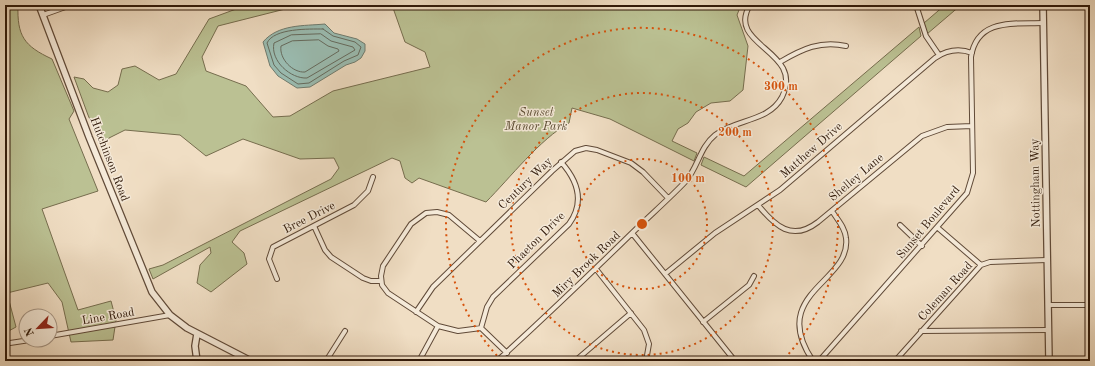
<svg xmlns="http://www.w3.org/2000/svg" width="1095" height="366" font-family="'Old Standard TT',serif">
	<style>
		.green { fill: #bbc193; stroke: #766d4e }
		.water { fill: #9abcb1; stroke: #707b6e }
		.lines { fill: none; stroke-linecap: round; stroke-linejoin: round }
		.shore { stroke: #656a5d; stroke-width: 1 }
		.minor-casing { stroke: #604a38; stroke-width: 6 }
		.tertiary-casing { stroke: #604a38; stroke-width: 8 }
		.minor { stroke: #f5ead9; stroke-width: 4 }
		.tertiary { stroke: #f5ead9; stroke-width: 5.5 }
		.ring { fill: none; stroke: #d6530c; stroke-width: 2; stroke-dasharray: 2 4 }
		.labels { text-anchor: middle; stroke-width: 3; stroke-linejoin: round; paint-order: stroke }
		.park-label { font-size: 12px; font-style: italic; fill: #5a4b32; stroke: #f5ead9 }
		.street-label { font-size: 12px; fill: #301909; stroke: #f5ead9 }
		.centre { fill: #d6530c; stroke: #f5ead9; stroke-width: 2 }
		.ring-label { font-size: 12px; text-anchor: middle; font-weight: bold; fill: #d6530c; stroke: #f5ead9; stroke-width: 3; stroke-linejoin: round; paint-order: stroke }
	</style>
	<rect width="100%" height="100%" fill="#f0dec4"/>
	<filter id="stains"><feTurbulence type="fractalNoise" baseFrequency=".005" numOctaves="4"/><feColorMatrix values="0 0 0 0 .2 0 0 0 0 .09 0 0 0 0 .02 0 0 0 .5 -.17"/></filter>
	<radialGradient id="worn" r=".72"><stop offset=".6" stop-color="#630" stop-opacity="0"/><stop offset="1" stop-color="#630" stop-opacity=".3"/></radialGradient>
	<!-- green -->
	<path class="green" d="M5 5H18C17 36 24 46 52 59L74 111 69 119 98 191 42 209 78 310 111 301 116 320 113 340 71 342 62 302 48 283 7 293 16 327 5 333Z
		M247 5H301L218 26 202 57 206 71 246 86 273 117 290 116 333 91 430 67 425 52 405 42 392 5H741L737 15 748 46 743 90 730 101 711 103 696 112 688 123 678 129 672 141 697 153 694 161 610 119 572 108 569 123C540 139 510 178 486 202L419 178 412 183 405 178 400 161 392 158 240 231 232 242 244 253 247 264 211 292 197 283 200 265 211 253 210 247 153 279 149 269 163 265 331 179 339 168 334 158 300 159 243 139 206 156 180 135 125 130 109 138 102 148 88 115 74 77 84 79 93 88 108 92 118 85 122 69 135 66 159 80 176 74 209 19Z
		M945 5H961L927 34 924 23Z
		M919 27 921 36 746 187 701 165 704 157 744 176Z"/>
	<!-- water -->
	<path class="water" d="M325 24 334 33 357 39 365 44V51L361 58 355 62 346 65 310 87 297 88 278 76 270 66 263 42C278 24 304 26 325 24Z"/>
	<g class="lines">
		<!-- shore -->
		<path class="shore" d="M323 29 333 36 355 42 361 47 358 55 344 61 309 83 298 84 281 73 274 65 267 43C274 28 309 29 323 29Z
			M321 34 331 41 353 47 355 50 307 78C291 79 270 61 274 43L291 35Z
			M319 40 328 46 338 49 339 51 305 72C293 73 279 59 281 46L292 41Z"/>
		<!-- minor casing -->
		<g class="minor-casing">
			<path id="minor" d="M916 5 926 36 939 55
				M43 15 71 5
				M780 62C802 49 821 40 846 46
				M758 205C775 226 792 242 818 222L922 136 947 127 972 126
				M900 225 922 246
				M314 226 325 250 331 257 363 278 371 281H381
				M938 228 981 265
				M632 233 735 361
				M480 241 449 215 437 212 426 213 411 224 383 266 381 276 382 285 388 293 438 326 458 331 481 328 507 353
				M596 269 644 330 649 344 646 361
				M665 274 715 233 780 190 935 58C947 50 959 48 972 53
				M277 279 269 259 273 247 354 205 368 191 373 177
				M1048 305H1090
				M416 312 433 287 552 171 575 151 586 148 597 150 631 163 643 172 668 198
				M703 322 749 285 754 276
				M481 328 487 307 493 297 569 224C585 202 578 181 561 162
				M921 331 1048 330
				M50 336 170 315
				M10 343 30 340
				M326 361 345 331
				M419 361 438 326
				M497 361C542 320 586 278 629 236 648 217 668 200 686 181 698 167 700 147 715 135 735 119 769 122 782 97 805 50 725 46 750 5
				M575 361 631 313
				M813 361C767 293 852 282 846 238 845 227 837 219 832 211
				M819 361 967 193 973 173 971 57C977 18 1014 24 1043 23
				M895 361 981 265 990 262 1047 260"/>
		</g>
		<!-- tertiary casing -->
		<g class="tertiary-casing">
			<path id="tertiary" d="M39 5 89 137 152 292 170 315 187 328 251 361
				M1043 5 1049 361
				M197 334 195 346 197 361"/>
		</g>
		<!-- minor -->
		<use href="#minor" class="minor"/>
		<!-- tertiary -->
		<use href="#tertiary" class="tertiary"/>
	</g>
	<!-- distance rings -->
	<g class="ring">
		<circle cx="642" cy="224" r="65"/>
		<circle cx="642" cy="224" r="131"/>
		<path d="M501 360A196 196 0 1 1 783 360"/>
	</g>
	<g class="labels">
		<!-- park labels -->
		<g class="park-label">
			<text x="536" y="116">Sunset<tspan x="536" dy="14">Manor Park</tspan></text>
		</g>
		<!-- street labels -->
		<g class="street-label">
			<text transform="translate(811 150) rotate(-41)" y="4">Matthew Drive</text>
			<text transform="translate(110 159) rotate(69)" y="4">Hutchinson Road</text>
			<text transform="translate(856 177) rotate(-40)" y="4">Shelley Lane</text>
			<text transform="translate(525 183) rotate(-44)" y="4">Century Way</text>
			<text transform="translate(1035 183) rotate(-91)" y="4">Nottingham Way</text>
			<text transform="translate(309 217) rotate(-27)" y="4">Bree Drive</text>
			<text transform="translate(928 222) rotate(-50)" y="4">Sunset Boulevard</text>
			<text transform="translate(536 240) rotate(-45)" y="4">Phaeton Drive</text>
			<text transform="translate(586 264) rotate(-44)" y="4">Miry Brook Road</text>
			<text transform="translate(945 291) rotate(-48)" y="4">Coleman Road</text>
			<text transform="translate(108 316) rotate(-10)" y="4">Line Road</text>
		</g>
	</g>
	<circle cx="642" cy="224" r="6" class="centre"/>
	<g class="ring-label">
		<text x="781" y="90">300 m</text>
		<text x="735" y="136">200 m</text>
		<text x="688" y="182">100 m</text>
	</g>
	<!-- margin -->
	<rect width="1095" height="366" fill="none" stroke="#f0dec4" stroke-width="20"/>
	<rect x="6" y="6" width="1083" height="354" fill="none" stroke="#301909" stroke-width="2"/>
	<rect x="10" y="10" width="1075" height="346" fill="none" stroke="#301909"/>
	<!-- north arrow -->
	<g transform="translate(38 328) rotate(245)"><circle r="19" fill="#f5ead9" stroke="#a69686"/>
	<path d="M0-3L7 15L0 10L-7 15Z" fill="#8f2418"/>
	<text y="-6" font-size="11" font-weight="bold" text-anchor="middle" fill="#301909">N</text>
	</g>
	<rect width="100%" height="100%" filter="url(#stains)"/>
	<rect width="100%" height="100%" fill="url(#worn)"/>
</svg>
